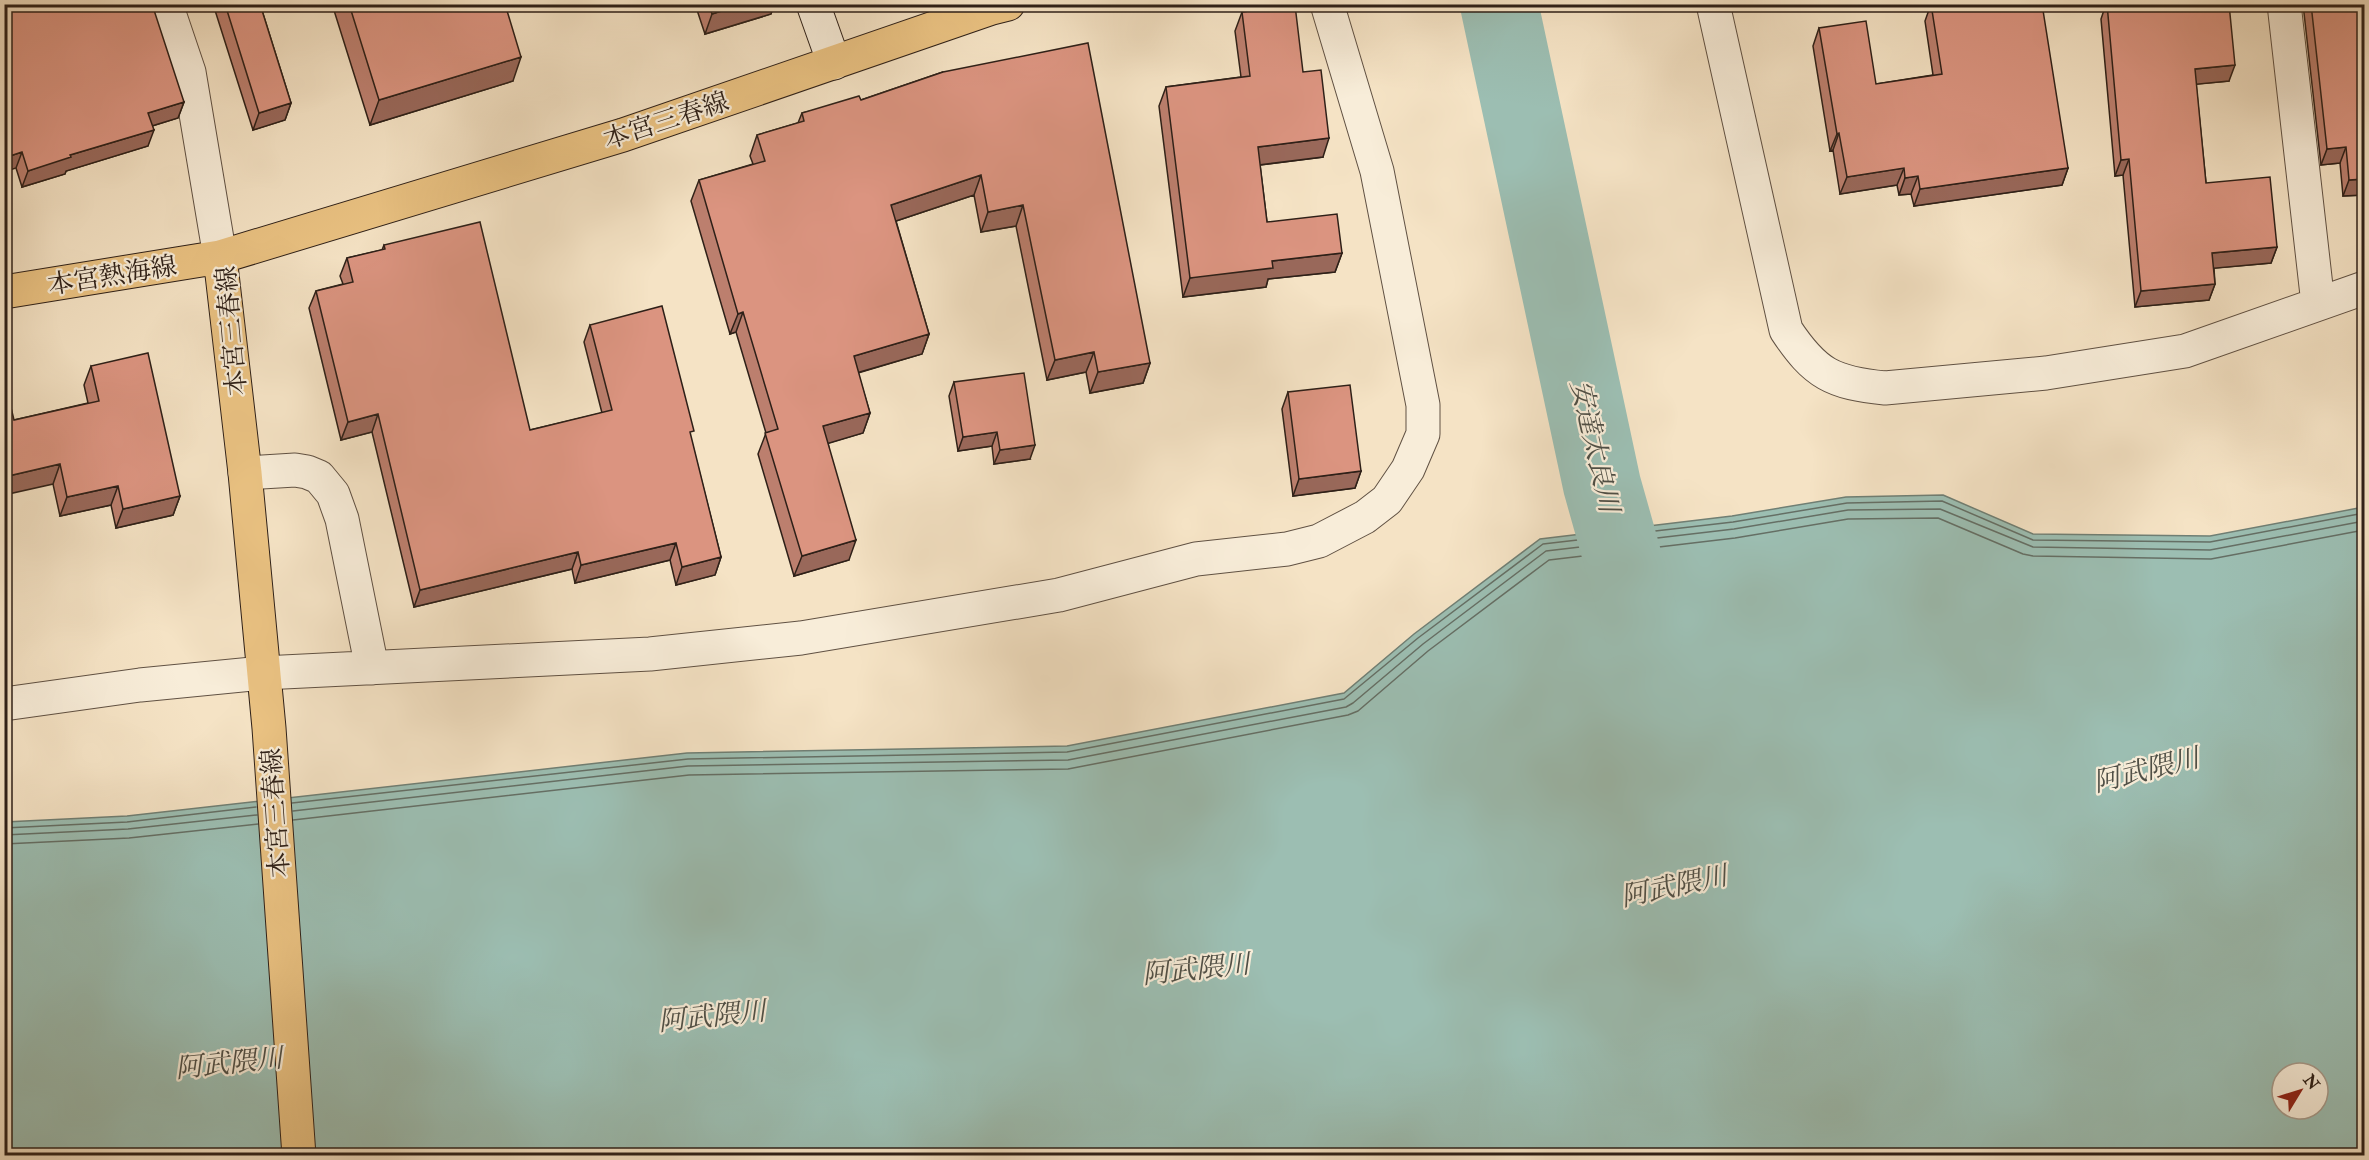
<svg xmlns="http://www.w3.org/2000/svg" width="2369" height="1160" font-family="'IM FELL Double Pica','Noto Serif JP',serif">
	<style>
		.water { fill: #9cbeb2; stroke: #707f74; stroke-width: 1.5; fill-rule: evenodd }
		.lines { fill: none; stroke-linecap: round; stroke-linejoin: round }
		.shore { stroke: #656f65; stroke-width: 1.5 }
		.river { stroke: #9cbeb2; stroke-width: 78 }
		.street-casing { stroke: #605143; stroke-width: 35 }
		.secondary-casing { stroke: #2e2018; stroke-width: 35 }
		.primary-casing { stroke: #2e2018; stroke-width: 35 }
		.street { stroke: #f8edd9; stroke-width: 33 }
		.secondary { stroke: #f8edd9; stroke-width: 33 }
		.primary { stroke: #eac282; stroke-width: 33 }
		.wall { fill: #bc7f6e; stroke: #2e2018; stroke-width: 1.5 }
		.shaded-wall { fill: #99685a; stroke: #2e2018; stroke-width: 1.5 }
		.building { fill: #db9480; stroke: #2e2018; stroke-width: 1.5 }
		.labels { text-anchor: middle; stroke-width: 4.5; stroke-linejoin: round; paint-order: stroke }
		.street-label { font-size: 26px; fill: #2e2018; stroke: #f8edd9 }
		.water-label { font-size: 27px; font-style: italic; fill: #4f4f46; stroke: #f8edd9 }
	</style>
	<rect width="100%" height="100%" fill="#f5e3c5"/>
	<filter id="stains"><feTurbulence type="fractalNoise" baseFrequency=".00333" numOctaves="4"/><feColorMatrix values="0 0 0 0 .2 0 0 0 0 .09 0 0 0 0 .02 0 0 0 .5 -.17"/></filter>
	<radialGradient id="worn" r=".72"><stop offset=".6" stop-color="#630" stop-opacity="0"/><stop offset="1" stop-color="#630" stop-opacity=".3"/></radialGradient>
	<!-- water -->
	<path class="water" d="M1943 495 2033 534 2210 536 2364 507V1155L5 1156V822L127 816 687 753 1067 746 1344 693 1414 634 1540 539 1732 516 1846 497ZM2282 1073H2318V1109H2282Z"/>
	<g class="lines">
		<!-- shore -->
		<path class="shore" d="M292 803 688 759 1067 752 1344 699 1418 638 1543 544 1733 522 1847 503 1942 501 2033 540 2210 542 2364 513
			M293 811 688 766 1068 760 1346 707 1353 703 1423 644 1546 551 1734 529 1848 510 1940 509 2033 547 2210 550 2364 521
			M293 820 689 775 1068 769 1348 715 1358 711 1428 651 1549 560 1735 538 1848 519 1938 518 2023 554 2033 556 2211 559 2364 530
			M4 828 127 822 256 807
			M4 835 128 829 257 815
			M4 844 129 838 258 824"/>
		<!-- river -->
		<path class="river" d="M1499 4 1602 485 1644 634"/>
		<!-- street casing -->
		<g class="street-casing">
			<path id="street" d="M166 4 189 72 220 257
				M1713 4 1786 330C1815 374 1833 383 1885 388L2046 373 2185 351 2364 288
				M2284 4 2318 304
				M245 473 295 470 307 472 319 477 333 494 342 519 372 668
				M4 704 140 685 263 673 650 654 801 638 1059 595 1196 559 1287 549 1319 541 1365 517 1387 500 1408 469 1423 434V405L1377 171 1327 4"/>
		</g>
		<!-- secondary casing -->
		<g class="secondary-casing">
			<path id="secondary" d="M813 4 834 63"/>
		</g>
		<!-- primary casing -->
		<g class="primary-casing">
			<path id="primary" d="M220 257 245 473 269 728 299 1156
				M4 292 220 257 623 135 992 8 1008 4"/>
		</g>
		<!-- street -->
		<use href="#street" class="street"/>
		<!-- secondary -->
		<use href="#secondary" class="secondary"/>
		<!-- primary -->
		<use href="#primary" class="primary"/>
	</g>
	<!-- wall -->
	<path class="wall" d="M4 4 184 102 178 118 152 126 148 146 66 171 65 174 22 187 16 168Z
		M213 4H260L291 103 285 120 253 130Z
		M332 4H505L513 81 370 125Z
		M695 4H774L771 14 705 34Z
		M1931 4 2068 168 2062 185 1914 206 1911 194 1899 195 1897 185 1840 194 1833 150 1830 151 1813 46 1819 28 1876 84 1933 75 1925 21Z
		M2106 4H2229V81L2196 84 2206 183 2277 247 2271 263 2214 268 2215 284 2209 300 2135 307 2123 175 2115 176 2101 19Z
		M2303 4H2364V195L2343 196 2340 163 2321 165Z
		M1242 12 1303 72 1323 157 1260 165 1267 222 1342 253 1335 272 1268 279 1266 287 1183 297 1159 106 1166 87 1241 77 1235 31Z
		M943 72 1150 363 1143 383 1090 393 1086 372 1047 380 1016 226 981 232 974 195 896 221 929 334 922 354 858 373 870 413 863 433 828 443 849 560 794 576 758 454 766 433 736 332 730 334 691 201 699 180 753 164 750 156 757 135 798 123 802 113 861 100Z
		M384 245 530 430 602 413 584 342 590 325 691 439 721 557 715 575 676 585 670 560 575 583 572 569 414 607 372 432 341 440 309 308 316 291 343 284 340 276 347 258 382 250Z
		M91 366 180 496 173 515 116 528 111 505 60 516 53 484 14 420 88 403 84 385Z
		M954 382 1030 459 994 464 992 446 958 451 949 396Z
		M1288 392 1361 471 1355 488 1293 496 1282 409Z"/>
	<!-- shaded-wall -->
	<path class="shaded-wall" d="M743 4H774L771 14 705 34 712 14Z
		M521 57 513 81 370 125 379 100Z
		M2235 65 2229 81 2189 85 2195 69Z
		M184 102 178 118 142 129 148 113Z
		M291 103 285 120 253 130 259 113Z
		M154 130 148 146 66 171 65 174 22 187 28 171 70 155Z
		M1839 133 1833 150 1830 151 1837 134Z
		M1329 138 1323 157 1251 166 1258 147Z
		M2346 147 2340 163 2321 165 2327 149Z
		M22 152 16 168 4 172V158Z
		M2129 159 2123 175 2115 176 2121 160Z
		M1904 168 1897 185 1840 194 1847 177Z
		M2068 168 2062 185 1914 206 1920 189Z
		M981 175 974 195 884 225 891 205Z
		M1918 176 1911 194 1899 195 1905 178Z
		M2364 179V195L2343 196 2349 180Z
		M1023 205 1016 226 981 232 988 212Z
		M2277 247 2271 263 2206 269 2212 253Z
		M1342 253 1335 272 1268 279 1266 287 1183 297 1190 278 1272 261Z
		M2215 284 2209 300 2135 307 2141 291Z
		M743 312 736 332 730 334 738 314Z
		M929 334 922 354 846 376 854 356Z
		M1094 352 1086 372 1047 380 1055 360Z
		M1150 363 1143 383 1090 393 1098 372Z
		M870 413 863 433 816 447 823 426Z
		M378 414 372 432 341 440 348 422Z
		M997 432 992 446 958 451 963 437Z
		M1035 445 1030 459 994 464 1000 450Z
		M60 464 53 484 4 495V477Z
		M1361 471 1355 488 1293 496 1299 479Z
		M118 486 111 505 60 516 67 497Z
		M180 496 173 515 116 528 123 509Z
		M856 540 849 560 794 576 802 556Z
		M676 543 670 560 575 583 581 565Z
		M578 552 572 569 414 607 420 590Z
		M721 557 715 575 676 585 682 567Z
		M8 614 4 623V615Z"/>
	<!-- building -->
	<path class="building" d="M4 4H152L184 102 148 113 154 130 70 155 71 157 28 171 22 152 4 158Z
		M225 4H260L291 103 259 113Z
		M349 4H505L521 57 379 100Z
		M709 4H743L712 14Z
		M1931 4H2042L2068 168 1920 189 1918 176 1905 178 1904 168 1847 177 1839 133 1837 134 1819 28 1866 21 1876 84 1942 74Z
		M2107 4H2229L2235 65 2195 69 2206 183 2270 177 2277 247 2212 253 2215 284 2141 291 2129 159 2121 160Z
		M2311 4H2364V179L2349 180 2346 147 2327 149Z
		M1295 5 1303 72 1321 70 1329 138 1258 147 1267 222 1337 214 1342 253 1272 261 1273 268 1190 278 1166 87 1250 76 1242 12Z
		M1088 43 1150 363 1098 372 1094 352 1055 360 1023 205 988 212 981 175 891 205 929 334 854 356 870 413 823 426 856 540 802 556 765 433 778 429 743 312 738 314 699 180 765 161 757 135 804 121 802 113 859 96 861 100 943 72Z
		M480 222 530 430 612 410 590 325 662 306 694 431 690 432 721 557 682 567 676 543 581 565 578 552 420 590 378 414 348 422 316 291 353 282 347 258 385 249 384 245Z
		M148 353 180 496 123 509 118 486 67 497 60 464 4 477V379L14 420 99 401 91 366Z
		M1024 373 1035 445 1000 450 997 432 963 437 954 382Z
		M1350 385 1361 471 1299 479 1288 392Z
		M4 600 8 614 4 615Z"/>
	<g class="labels">
		<!-- street labels -->
		<g class="street-label">
			<text transform="translate(666 120) rotate(-18)" y="9">本宮三春線</text>
			<text transform="translate(112 275) rotate(-9)" y="9">本宮熱海線</text>
			<text transform="translate(231 331) rotate(-95)" y="9">本宮三春線</text>
			<text transform="translate(275 813) rotate(-94)" y="9">本宮三春線</text>
		</g>
		<!-- water labels -->
		<g class="water-label">
			<text transform="translate(1595 446) rotate(77)" y="9">安達太良川</text>
			<text transform="translate(2146 770) rotate(-14)" y="9">阿武隈川</text>
			<text transform="translate(1674 886) rotate(-12)" y="9">阿武隈川</text>
			<text transform="translate(1196 969) rotate(-6)" y="9">阿武隈川</text>
			<text transform="translate(712 1016) rotate(-6)" y="9">阿武隈川</text>
			<text transform="translate(229 1063) rotate(-6)" y="9">阿武隈川</text>
		</g>
	</g>
	<!-- margin -->
	<rect width="2369" height="1160" fill="none" stroke="#f5e3c5" stroke-width="24"/>
	<rect x="6" y="6" width="2357" height="1148" fill="none" stroke="#2e2018" stroke-width="3"/>
	<rect x="12" y="12" width="2345" height="1136" fill="none" stroke="#2e2018" stroke-width="1.5"/>
	<!-- north arrow -->
	<g transform="translate(2300 1091) rotate(52)"><circle r="28" fill="#f8edd9" stroke="#a79b8c" stroke-width="1.5"/>
	<path d="M0-4.5L10 22L0 15L-10 22Z" fill="#8f2418"/>
	<text y="-9" font-size="16" font-weight="bold" text-anchor="middle" fill="#2e2018">N</text>
	</g>
	<rect width="100%" height="100%" filter="url(#stains)"/>
	<rect width="100%" height="100%" fill="url(#worn)"/>
</svg>
